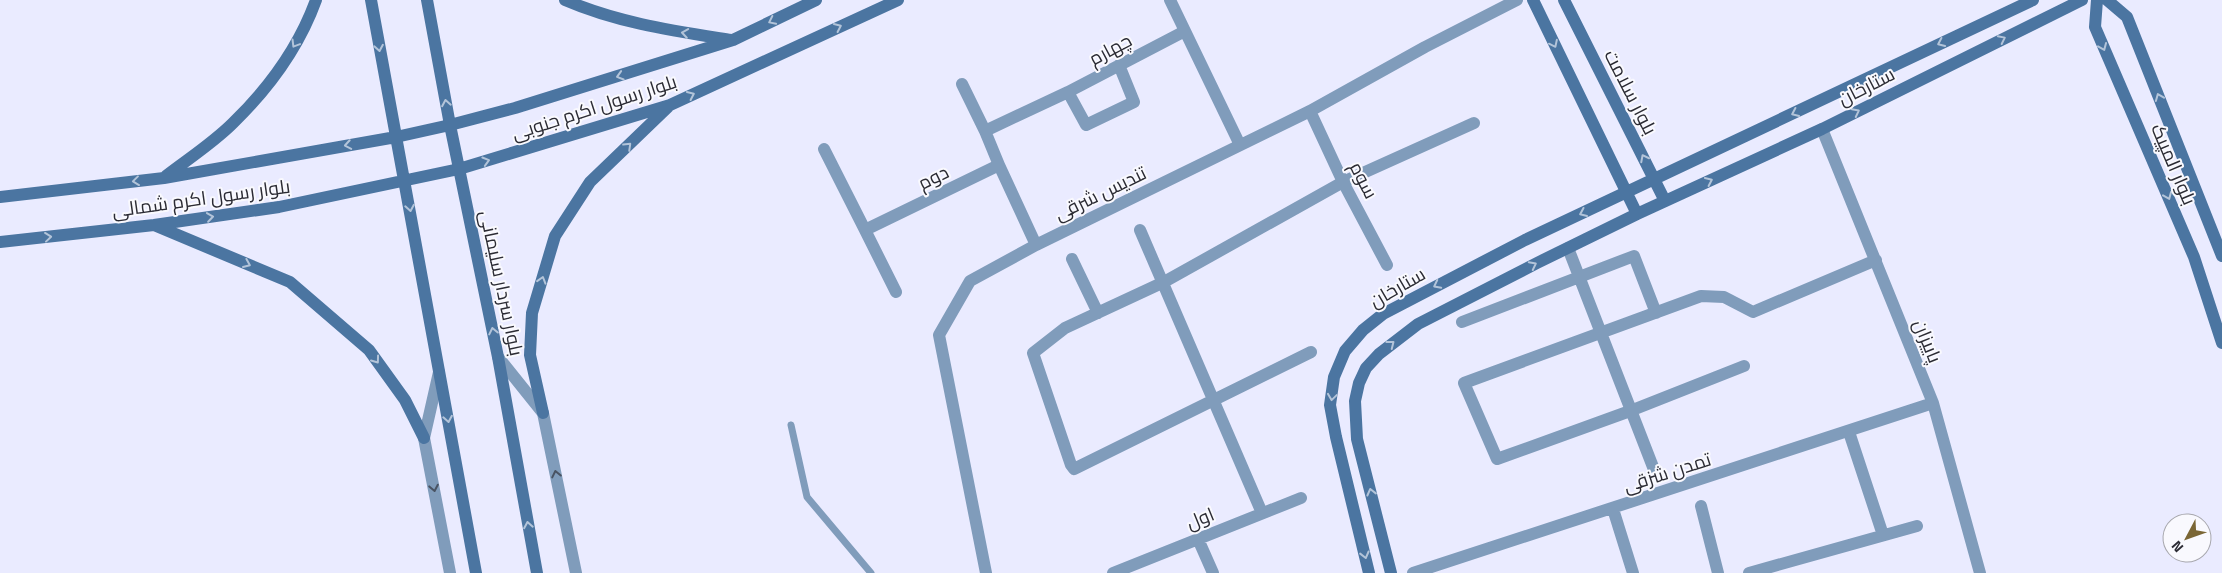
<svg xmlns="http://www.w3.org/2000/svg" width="2222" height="573" font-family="'Titillium Web',Cairo,sans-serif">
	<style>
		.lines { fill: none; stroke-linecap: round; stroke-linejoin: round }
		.service { stroke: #809cbb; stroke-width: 7 }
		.minor { stroke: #809cbb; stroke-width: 12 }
		.tertiary { stroke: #809cbb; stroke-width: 12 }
		.secondary { stroke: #4b75a1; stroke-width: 12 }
		.oneway { stroke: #b3c4d9 }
		.oneway2 { stroke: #495363 }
		.labels { text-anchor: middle; stroke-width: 4; stroke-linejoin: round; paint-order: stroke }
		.street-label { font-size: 19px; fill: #2b2b34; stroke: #f9f9fe }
	</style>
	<rect width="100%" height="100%" fill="#eaebff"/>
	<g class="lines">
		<!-- service -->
		<path class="service" d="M791 425 807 497 871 573"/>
		<!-- minor -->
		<path class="minor" d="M1170 0 1185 31
			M962 84 985 131 1068 92 1185 31 1240 145
			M1068 92 1086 125 1134 102 1119 65
			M1310 111 1343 182 1387 265
			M1822 129 1933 403 1980 573
			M985 131 999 165
			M824 149 865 230
			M1140 230 1262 513
			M1568 248 1653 467
			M1072 259 1098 313
			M896 292 865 230 999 165 1036 245
			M1462 322 1634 256 1656 313
			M1311 352 1074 469 1071 465 1033 353 1065 328 1164 282 1343 182 1474 123
			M1744 366 1630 411 1497 459 1464 383 1701 296 1724 297 1753 312 1876 260
			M1849 432 1883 535
			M1701 506 1718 573
			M1613 509 1633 573
			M1198 539 1213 573
			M986 573 939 335 970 281 1036 245 1310 111 1425 47 1517 0
			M1113 573 1301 498
			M1413 573 1933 403
			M1749 573 1917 526"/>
		<!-- tertiary -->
		<path class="tertiary" d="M498 357 543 413 576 573
			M439 372 424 438 450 573"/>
		<!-- secondary -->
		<path class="secondary" d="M371 0 476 573
			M427 0 450 125 498 357 537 573
			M565 0C618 23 675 31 731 40
			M1533 0 1637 214
			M1564 0 1665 201
			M2097 0 2095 27 2194 257 2222 343
			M2107 0 2127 17 2222 256
			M166 176C188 159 213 143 233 123 268 89 299 47 316 0
			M0 197 164 178 396 137 450 125 515 108 733 40 816 0
			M154 225 290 282 369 350 405 400 424 438
			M0 242 154 225 279 207 459 169 670 105 898 0
			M543 413 530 355 532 313 555 236 590 182 668 107
			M1369 573 1336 437 1330 405 1334 377 1345 351 1363 330 1383 314 1525 240 2033 0
			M1391 573 1357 439 1355 401 1359 383 1366 368 1379 354 1418 324 1537 263 1637 214 1822 129 2082 0"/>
	</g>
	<!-- one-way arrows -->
	<defs><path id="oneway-chevron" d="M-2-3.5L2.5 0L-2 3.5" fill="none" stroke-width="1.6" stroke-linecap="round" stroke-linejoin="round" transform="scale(1.25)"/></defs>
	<g class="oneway">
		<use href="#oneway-chevron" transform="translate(772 21) rotate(154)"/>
		<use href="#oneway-chevron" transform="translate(838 27) rotate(-25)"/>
		<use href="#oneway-chevron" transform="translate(685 33) rotate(-171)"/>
		<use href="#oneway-chevron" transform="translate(2002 39) rotate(-26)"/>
		<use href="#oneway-chevron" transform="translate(1941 43) rotate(155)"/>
		<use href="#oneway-chevron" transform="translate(295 44) rotate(121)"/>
		<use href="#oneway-chevron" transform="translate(1554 44) rotate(64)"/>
		<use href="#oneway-chevron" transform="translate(2103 47) rotate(67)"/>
		<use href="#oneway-chevron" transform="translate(379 48) rotate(80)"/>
		<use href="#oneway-chevron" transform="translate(620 76) rotate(163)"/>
		<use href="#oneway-chevron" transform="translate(691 95) rotate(-25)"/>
		<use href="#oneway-chevron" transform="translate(2159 97) rotate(-112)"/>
		<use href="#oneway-chevron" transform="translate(446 103) rotate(-100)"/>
		<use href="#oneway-chevron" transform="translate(1856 112) rotate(-27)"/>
		<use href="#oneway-chevron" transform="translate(1795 113) rotate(155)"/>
		<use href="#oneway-chevron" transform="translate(348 145) rotate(170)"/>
		<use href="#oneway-chevron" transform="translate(628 146) rotate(-44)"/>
		<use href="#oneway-chevron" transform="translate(1644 158) rotate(-117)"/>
		<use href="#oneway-chevron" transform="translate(486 161) rotate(-17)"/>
		<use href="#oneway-chevron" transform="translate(136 181) rotate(173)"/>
		<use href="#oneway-chevron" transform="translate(1709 181) rotate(-25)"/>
		<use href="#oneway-chevron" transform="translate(2168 196) rotate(67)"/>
		<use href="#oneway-chevron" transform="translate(410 208) rotate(80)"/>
		<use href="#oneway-chevron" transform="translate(1583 213) rotate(156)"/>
		<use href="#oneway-chevron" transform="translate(210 217) rotate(-8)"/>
		<use href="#oneway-chevron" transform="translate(48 237) rotate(-6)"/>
		<use href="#oneway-chevron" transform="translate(247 264) rotate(23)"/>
		<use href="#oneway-chevron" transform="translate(1533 265) rotate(-27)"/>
		<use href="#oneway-chevron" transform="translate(542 280) rotate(-73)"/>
		<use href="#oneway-chevron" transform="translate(1437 285) rotate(153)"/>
		<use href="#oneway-chevron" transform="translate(493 331) rotate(-102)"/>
		<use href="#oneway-chevron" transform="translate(1391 344) rotate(-38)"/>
		<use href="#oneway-chevron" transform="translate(376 360) rotate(54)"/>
		<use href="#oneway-chevron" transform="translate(1332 397) rotate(98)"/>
		<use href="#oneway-chevron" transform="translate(448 419) rotate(80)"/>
		<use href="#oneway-chevron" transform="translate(1371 492) rotate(-104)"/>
		<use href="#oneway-chevron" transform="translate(528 525) rotate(-100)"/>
		<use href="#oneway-chevron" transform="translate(1365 555) rotate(76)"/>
	</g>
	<g class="oneway2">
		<use href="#oneway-chevron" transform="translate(556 474) rotate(-102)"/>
		<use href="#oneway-chevron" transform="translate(434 488) rotate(79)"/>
	</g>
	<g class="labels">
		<!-- street labels -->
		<g class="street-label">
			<text transform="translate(1110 49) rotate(-28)" y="7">چهارم</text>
			<text transform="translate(1866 86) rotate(-27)" y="7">ستارخان</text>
			<text transform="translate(1631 92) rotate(63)" y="7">بلوار سلامت</text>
			<text transform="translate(594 107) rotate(-18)" y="7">بلوار رسول اکرم جنوبی</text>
			<text transform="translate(2174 164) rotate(67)" y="7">بلوار المپیک</text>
			<text transform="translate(933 177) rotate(-26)" y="7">دوم</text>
			<text transform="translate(1364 180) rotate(63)" y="7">سوم</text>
			<text transform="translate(1100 193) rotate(-26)" y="7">تندیس شرقی</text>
			<text transform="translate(201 198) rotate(-8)" y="7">بلوار رسول اکرم شمالی</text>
			<text transform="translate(502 283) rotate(78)" y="7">بلوار سردار سلیمانی</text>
			<text transform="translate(1397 287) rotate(-30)" y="7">ستارخان</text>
			<text transform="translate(1928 341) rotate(68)" y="7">پاییزان</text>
			<text transform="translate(1667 472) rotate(-18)" y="7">تمدن شزقی</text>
			<text transform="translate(1200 518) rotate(-22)" y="7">اول</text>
		</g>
	</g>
	<!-- north arrow -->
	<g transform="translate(2187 538) rotate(229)"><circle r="24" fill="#f9f9fe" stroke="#a7a7ad"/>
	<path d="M0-4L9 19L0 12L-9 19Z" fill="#7a6635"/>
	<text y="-8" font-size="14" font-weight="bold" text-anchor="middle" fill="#2b2b34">N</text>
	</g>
</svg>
